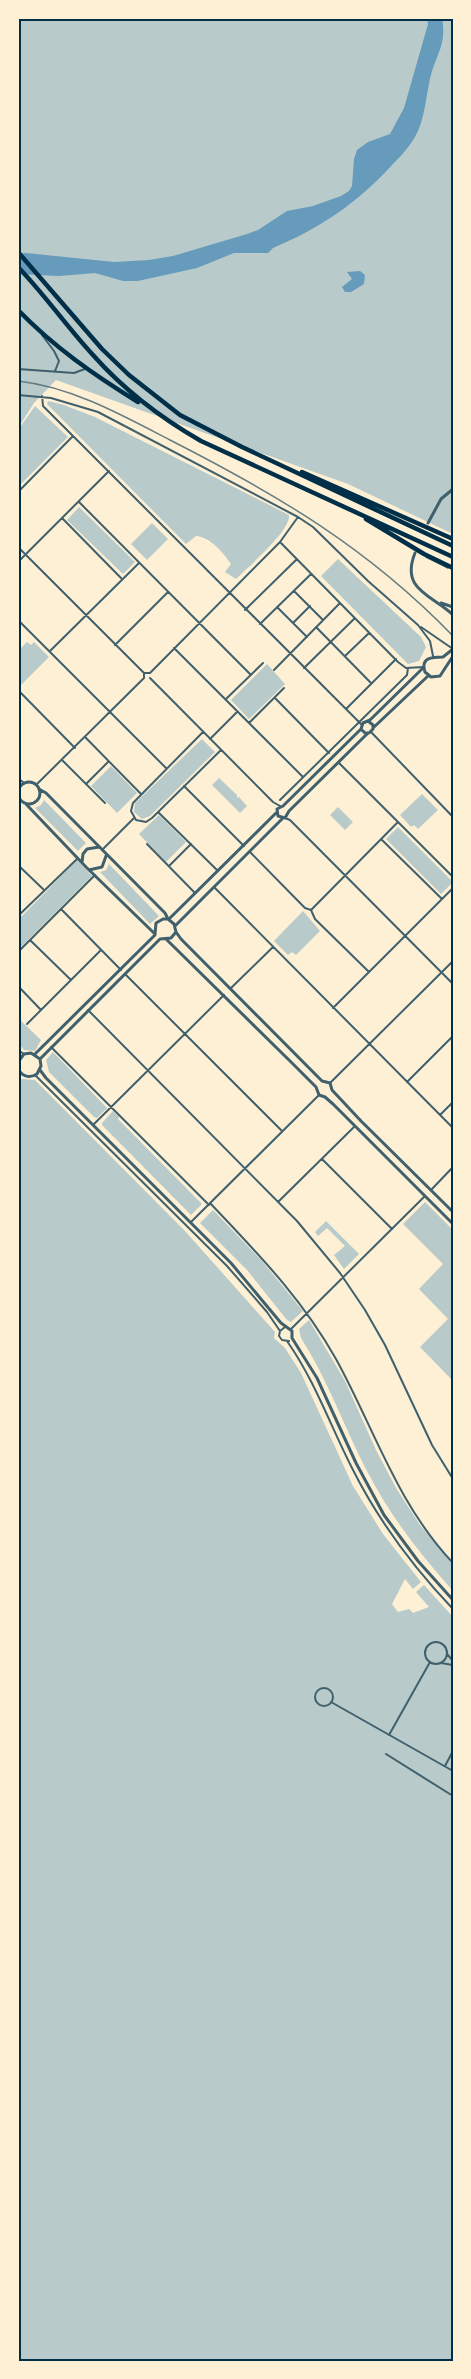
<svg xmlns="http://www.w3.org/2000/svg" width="471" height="2379" font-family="'Roboto Condensed',sans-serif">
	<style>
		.green { fill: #b9caca }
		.water { fill: #669bbc }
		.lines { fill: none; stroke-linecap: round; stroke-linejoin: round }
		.service { stroke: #3f606c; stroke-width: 1.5 }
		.pedestrian { stroke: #3f606c; stroke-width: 2 }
		.minor { stroke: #3f606c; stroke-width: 2 }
		.tertiary { stroke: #3f606c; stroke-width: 3 }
		.motorway { stroke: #003049; stroke-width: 4.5 }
		.rail { stroke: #657d81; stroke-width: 1.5 }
		.neatline { fill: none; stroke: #003049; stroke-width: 2 }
	</style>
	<rect width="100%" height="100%" fill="#fdf0d5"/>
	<!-- green -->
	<path class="green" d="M18 18H453V534L348 484 56 380 34 403 18 428Z
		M48 401 64 405 95 417 289 515C291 531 248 567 236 579L225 572 231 564C223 552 210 537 196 536L186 544 47 404Z
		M35 406 68 437 20 485 18 430Z
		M79 507 135 562 123 574 67 520Z
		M152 523 168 539 147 560 131 544Z
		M338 559 421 637 426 647 419 661 408 664 321 576Z
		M27 642 31 645 34 642 49 657 20 686 18 651Z
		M267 664 285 684 249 719 231 700Z
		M202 739 215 752 150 816 142 819 134 812 135 803Z
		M111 766 137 793 117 813 91 786Z
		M219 778 237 795V798L239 797 247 806 240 813 212 785Z
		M422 794 438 810 418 829 414 825 411 827 400 815Z
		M44 800 86 843 78 851 35 808 41 805Z
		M338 807 353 822 345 830 330 815Z
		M159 815 186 842 166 862 139 834Z
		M398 827 453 882 441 894 386 839Z
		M77 860 92 876 18 950V920Z
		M109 864 159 916 150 924 100 872 106 870Z
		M303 911 320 931 296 955 292 952 288 955 274 941Z
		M18 1018 41 1040 35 1051 24 1050 18 1043Z
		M53 1052 107 1108 97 1118 94 1117 49 1072 46 1060Z
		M22 1079 35 1080 185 1231 275 1332 274 1338 285 1348 301 1373 353 1486 383 1534 421 1582 413 1589 405 1579 392 1604 398 1612 409 1609 413 1613 429 1607 416 1592 424 1585 453 1617V2361H18V1080Z
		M113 1111 119 1117 118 1119 202 1204 191 1215 102 1125V1123Z
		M425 1202 453 1230V1381L420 1347 448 1319 419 1289 443 1264 403 1224Z
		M213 1210 262 1261 303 1311 291 1322 287 1320 247 1270 200 1223Z
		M326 1221 359 1254 344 1269 334 1255 345 1246 327 1228 318 1236 315 1232Z
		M309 1320 345 1381 376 1450 396 1488 420 1525 453 1565V1591C420 1554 390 1516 367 1471 344 1427 328 1380 301 1338L299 1329Z"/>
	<!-- water -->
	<path class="water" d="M427 18H442C447 45 436 54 430 79 426 96 425 117 417 133 411 145 402 155 392 165 356 204 322 227 273 248L268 253H234L197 268 138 281H123L95 273 59 276 18 274V254L26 253 114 262 149 260 173 256 247 234 258 230 287 211 313 206 341 196 349 191 352 186 354 159 357 150 368 142 390 134 404 108 428 24Z
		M360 271 365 275 364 284 351 292H345L342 287 352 279 347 272Z"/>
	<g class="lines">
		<!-- service -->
		<path class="service" d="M426 557 448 568"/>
		<!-- pedestrian -->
		<path class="pedestrian" d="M35 1075 227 1266 267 1312 280 1331
			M285 1327 280 1331 279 1336 282 1340 289 1341
			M287 1341C315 1381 330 1425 352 1468 378 1520 413 1567 453 1609
			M315 1697a9 9 0 1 1 18 0a9 9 0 1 1-18 0Z
			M331 1702 453 1771
			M386 1754 453 1796
			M453 1763V1764
			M445 1766 453 1751"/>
		<!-- minor -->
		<path class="minor" d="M42 335 54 351 59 361 55 371
			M18 369 74 373 85 369
			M18 395 51 398 98 412 298 517 313 527 368 581 418 625 430 641 433 656
			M42 396 43 406 362 725
			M18 492 73 436
			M79 502 251 675
			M62 518 121 578
			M281 543 398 662 406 668 424 667
			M18 547 144 673
			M18 562 109 471
			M294 591 323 620
			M277 607 307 637
			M245 610 297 559
			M18 620 166 768
			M293 623 310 606
			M260 624 311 574
			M316 627 371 683
			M421 627 453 649
			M115 645 168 592
			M174 648 303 777
			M50 651 139 563
			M345 656 369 633
			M304 668 355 618
			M274 670 340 603
			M150 678 273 802 280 806
			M18 690 75 748
			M275 698 329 753
			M226 699 263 663
			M346 709 396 659
			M249 723 284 688
			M203 732 133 803 131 811 136 820 146 822 152 818 221 750
			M371 732 453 817
			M85 737 141 794
			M210 739 237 712
			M62 760 105 803
			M339 763 453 877
			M18 778 24 783
			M87 783 108 762
			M36 785 144 678V673H150L280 542 298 517
			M184 786 244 846
			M18 787 19 789
			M280 800 407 675 408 668
			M18 803 21 800
			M158 812 218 871
			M285 818 290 820 453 984
			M382 840 442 899
			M147 844 195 893
			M102 850 134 818
			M250 852 305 908 311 910 315 919 369 972
			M18 865 44 890
			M170 865 191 844
			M214 887 453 1128
			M61 909 121 970
			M311 910 397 823
			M18 916 78 858
			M30 940 71 980
			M18 952 95 875
			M125 974 282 1131
			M18 986 41 1010
			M230 989 273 947
			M333 1008 453 888
			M88 1010 297 1221 340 1273 365 1310 385 1345 432 1445 453 1479
			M27 1024 101 950
			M51 1047 209 1205
			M18 1050 24 1054
			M407 1082 453 1036
			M330 1083 453 961
			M440 1115 453 1102
			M93 1125 224 995
			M322 1159 392 1229
			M431 1190 453 1167
			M278 1202 355 1126
			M210 1203C257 1253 302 1298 336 1359 374 1428 397 1504 453 1563
			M191 1222 319 1095
			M291 1329 425 1196
			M425 1653a11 11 0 1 1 22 0a11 11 0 1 1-22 0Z
			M447 1654 453 1661
			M441 1663 453 1665
			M389 1735 430 1662"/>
		<!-- tertiary -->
		<path class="tertiary" d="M428 523 441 499 453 489
			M415 553C400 590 432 595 453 615
			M441 603 453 607
			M453 649 443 657C433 657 420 657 425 672L431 677 440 676 453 656
			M368 721 373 725V729L369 733H365L361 729 363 723 370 720 424 667
			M373 728 428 676
			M18 793a11 11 0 1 1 22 0a11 11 0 1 1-22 0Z
			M39 789 46 793 165 913 168 919 174 924 176 932 181 939 322 1081 330 1083 332 1090 361 1121 453 1212
			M25 803 86 867 155 934
			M283 806 361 729
			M283 806 277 809 278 816 285 818 289 811
			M289 811 367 734
			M82 862 83 854 87 849 99 847
			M89 870 102 867 106 856
			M169 919 276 813
			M175 926 282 819
			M155 934 156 923 163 919H168
			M160 939 171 938 176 932
			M167 940 290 1061 316 1087 319 1095 325 1097 333 1104 453 1224
			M35 1054 155 935
			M40 1059 160 939
			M18 1062 24 1054 31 1053 40 1059 41 1066 37 1074C29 1079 21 1076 18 1068
			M40 1070 46 1078 231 1263 281 1323 292 1331V1338L317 1378 356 1463 384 1515 418 1561 453 1600"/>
		<!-- motorway -->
		<path class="motorway" d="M18 252 102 349 129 375 180 415 242 447 453 546
			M18 267C45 295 67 327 93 355 124 390 161 418 201 441L453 557
			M18 310C54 347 94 375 138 402
			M302 472 453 539
			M366 519 424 554 453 568"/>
		<!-- rail -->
		<path class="rail" d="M18 381C72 387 122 415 170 440 278 495 368 548 453 636"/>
	</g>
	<!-- border -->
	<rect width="471" height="2379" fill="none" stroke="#fdf0d5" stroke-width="39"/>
	<rect x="20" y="20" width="432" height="2340" class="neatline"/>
</svg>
